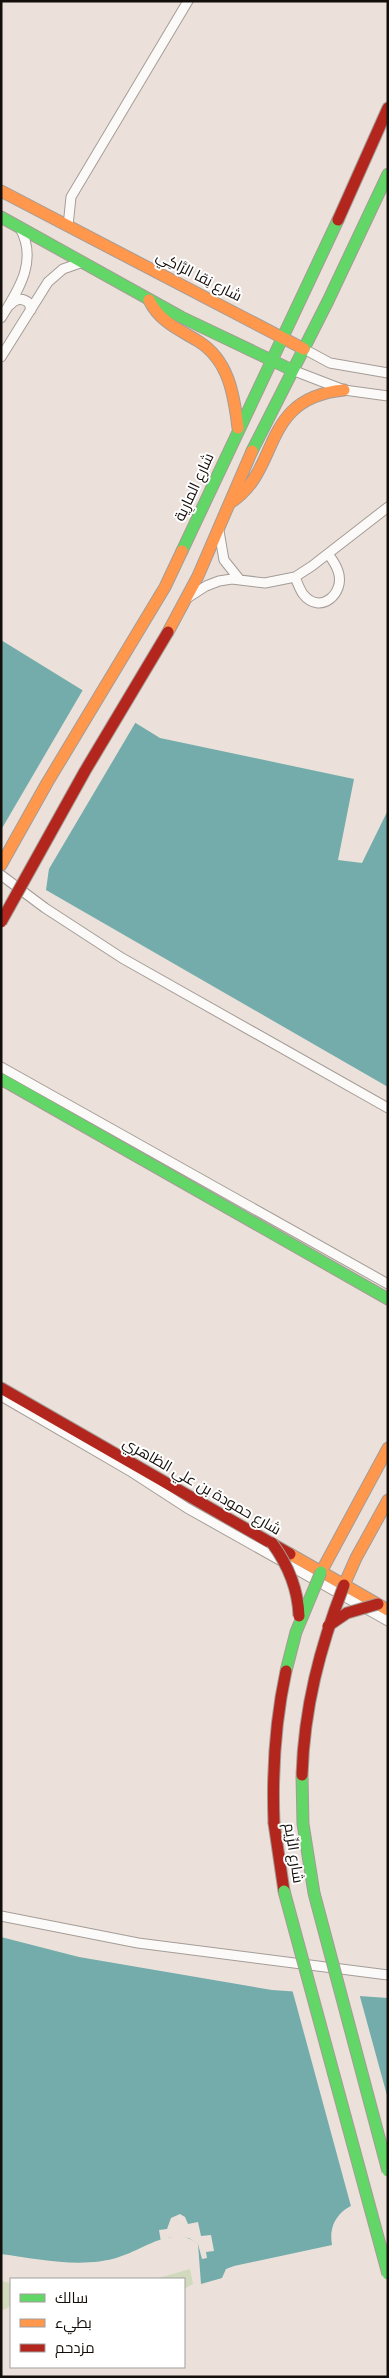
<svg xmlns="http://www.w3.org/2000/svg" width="389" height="2378" font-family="'Public Sans',Cairo,sans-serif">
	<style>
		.green { fill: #d2dabe }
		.water { fill: #73acaa }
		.pier { fill: #ebe1da }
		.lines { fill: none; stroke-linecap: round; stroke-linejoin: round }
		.street-casing { stroke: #a49c96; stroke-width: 11 }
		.fast-casing { stroke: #a49c96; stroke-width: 13 }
		.slow-casing { stroke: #a49c96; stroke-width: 13 }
		.jam-casing { stroke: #a49c96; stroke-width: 13 }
		.street { stroke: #fcfaf9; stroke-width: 9 }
		.fast { stroke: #63d668; stroke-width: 11 }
		.slow { stroke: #ff974d; stroke-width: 11 }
		.jam { stroke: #b3261e; stroke-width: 11 }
		.fast-bridge-casing { stroke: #a49c96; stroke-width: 13; stroke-linecap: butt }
		.jam-bridge-casing { stroke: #a49c96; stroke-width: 13; stroke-linecap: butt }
		.fast-bridge { stroke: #63d668; stroke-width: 11 }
		.jam-bridge { stroke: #b3261e; stroke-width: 11 }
		.labels { text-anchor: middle; stroke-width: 4; stroke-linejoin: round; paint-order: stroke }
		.street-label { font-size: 15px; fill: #140e0a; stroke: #fff }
	</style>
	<rect width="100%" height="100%" fill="#ebe1da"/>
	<!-- green -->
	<path class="green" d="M190 2269 193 2284 184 2289V2279H155Z
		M1 2281 11 2283V2306L1 2311Z"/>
	<!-- water -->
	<path class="water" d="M1 640 160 738 354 779 338 860 362 863 388 810V1087L46 890 51 854 1 827Z
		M1 1937 79 1957 272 1990 388 1998V2204C381 2203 370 2200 364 2201 341 2207 328 2222 332 2245L234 2266 226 2269 222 2278 201 2284 198 2244C174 2224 143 2250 119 2257 83 2269 38 2259 1 2254Z"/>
	<!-- pier -->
	<path class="pier" d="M84 688 137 720 46 874 48 855 1 830Z
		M292 1989 359 1993 388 2099V2206L365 2203 352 2210Z
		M180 2214 185 2217 188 2224 198 2222 201 2236 211 2235 214 2251 206 2252 207 2258 202 2259 198 2244 189 2238 171 2237 161 2240V2242L159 2230 167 2229 171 2218Z"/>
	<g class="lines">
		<!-- street casing -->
		<g class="street-casing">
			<path id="street" d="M68 226 71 197 188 1
				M10 305C15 299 22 297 29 303L31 310
				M1 318C19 289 38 261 20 228
				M304 349 330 363 388 373
				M1 357 48 282 63 269 83 262
				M292 370 344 390 388 396
				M219 531 224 560 240 580
				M295 577C297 582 300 590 303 594 320 616 346 593 338 571 336 565 332 559 328 554
				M189 597 206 586 219 581 232 579 265 583 295 577 312 566 388 507
				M1 875 45 908 122 958 388 1108
				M1 1067 388 1284
				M1 1396 130 1471 187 1508 388 1621
				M1 1916 138 1943 388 1975"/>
		</g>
		<!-- fast casing -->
		<g class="fast-casing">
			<path id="fast" d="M1 217 181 317 292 370
				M252 451 328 301 388 174
				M182 551 338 220
				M1 1079 388 1299"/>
		</g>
		<!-- slow casing -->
		<g class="slow-casing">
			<path id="slow" d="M1 191 304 349
				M149 300C160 322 178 329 198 341 229 360 234 395 238 428
				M230 503C282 470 259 398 344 390
				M168 632 198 576 252 451
				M1 865 47 783 165 587 182 551
				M290 1554 388 1610
				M321 1572 388 1448
				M344 1585 356 1558 388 1500"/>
		</g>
		<!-- jam casing -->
		<g class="jam-casing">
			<path id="jam" d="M338 220 388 108
				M1 1388 290 1554
				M274 1823 284 1891"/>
		</g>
		<!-- street -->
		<use href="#street" class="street"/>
		<!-- fast -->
		<use href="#fast" class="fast"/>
		<!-- slow -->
		<use href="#slow" class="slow"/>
		<!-- jam -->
		<use href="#jam" class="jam"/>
		<!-- fast-bridge casing -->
		<g class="fast-bridge-casing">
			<path id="fast-bridge" d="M286 1671 296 1632 321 1572
				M302 1775 303 1824 314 1893 388 2171
				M284 1891 388 2274"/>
		</g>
		<!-- jam-bridge casing -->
		<g class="jam-bridge-casing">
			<path id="jam-bridge" d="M1 922 85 771 168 632
				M272 1543C288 1565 298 1588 299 1616
				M328 1626 347 1613 378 1604
				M302 1775C304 1708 320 1647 344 1585
				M274 1823C272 1771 275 1722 286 1671"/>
		</g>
		<!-- fast-bridge -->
		<use href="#fast-bridge" class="fast-bridge"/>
		<!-- jam-bridge -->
		<use href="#jam-bridge" class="jam-bridge"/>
	</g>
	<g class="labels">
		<!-- street labels -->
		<g class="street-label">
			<text transform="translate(199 276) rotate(27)" y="5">شارع نِقا الرَّاكِي</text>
			<text transform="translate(194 487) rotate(-65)" y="5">شارع المارِية</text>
			<text transform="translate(202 1486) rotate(30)" y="5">شارع حمودة بن علي الظاهري</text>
			<text transform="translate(294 1853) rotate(81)" y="5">شارع الرِّيم</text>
		</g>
	</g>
	<!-- border -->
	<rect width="389" height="2378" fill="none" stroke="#140e0a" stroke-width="5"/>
	<!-- legend -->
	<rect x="10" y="2278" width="175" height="90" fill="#ffffff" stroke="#a19f9d"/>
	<rect x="20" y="2294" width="25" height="8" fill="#63d668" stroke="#a19f9d"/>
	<text x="55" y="2303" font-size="15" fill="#140e0a">سالك</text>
	<rect x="20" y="2319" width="25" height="8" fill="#ff974d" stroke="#a19f9d"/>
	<text x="55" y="2328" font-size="15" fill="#140e0a">بطيء</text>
	<rect x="20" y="2344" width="25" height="8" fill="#b3261e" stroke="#a19f9d"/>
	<text x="55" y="2353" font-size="15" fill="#140e0a">مزدحم</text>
</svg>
